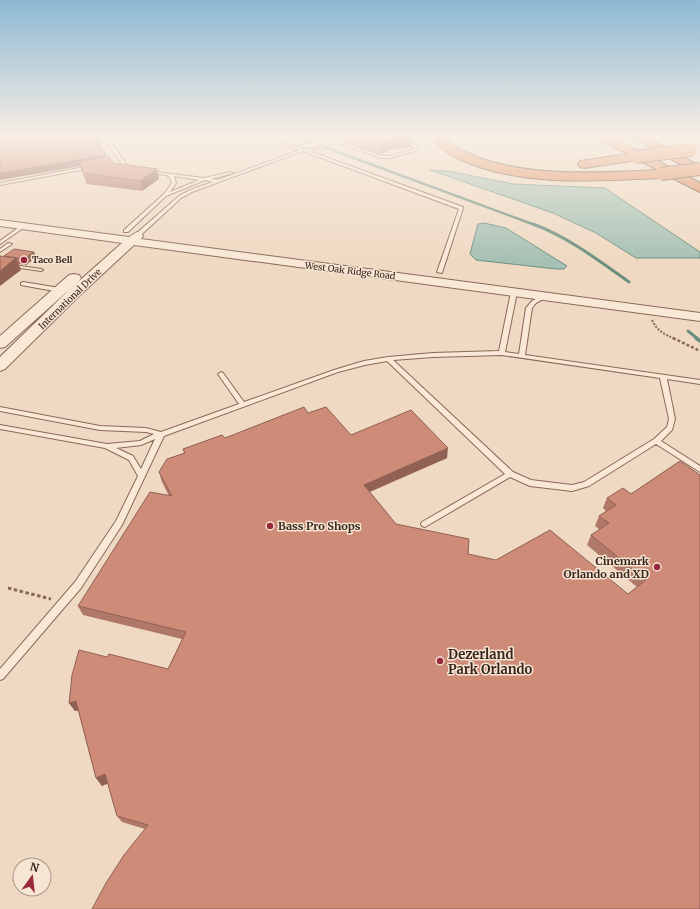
<svg xmlns="http://www.w3.org/2000/svg" width="700" height="909" font-family="Merriweather,serif">
	<style>
		.water { fill: #a5c1b3; stroke: #6b8f80 }
		.lines { fill: none; stroke-linecap: round; stroke-linejoin: round }
		.stream-far2 { stroke: #6b8f80; stroke-width: 2.5 }
		.stream-far1 { stroke: #6b8f80; stroke-width: 3 }
		.stream { stroke: #6b8f80; stroke-width: 3.5 }
		.service-casing { stroke: #896959; stroke-width: 2 }
		.tertiary-casing { stroke: #896959; stroke-width: 2 }
		.motorway-casing { stroke: #56392d; stroke-width: 2 }
		.path-far3 { stroke: #896959; stroke-width: 1.5; stroke-dasharray: 1.5 1; stroke-linecap: butt }
		.path-far2 { stroke: #896959; stroke-width: 2; stroke-dasharray: 2 1.5; stroke-linecap: butt }
		.path-far1 { stroke: #896959; stroke-width: 2.5; stroke-dasharray: 3 2; stroke-linecap: butt }
		.path { stroke: #896959; stroke-width: 3; stroke-dasharray: 3.5 2.5; stroke-linecap: butt }
		.service { fill: #f9e8d6; fill-rule: evenodd }
		.tertiary { fill: #f9e8d6; fill-rule: evenodd }
		.motorway { fill: #df8652; fill-rule: evenodd }
		.motorway-bridge-casing { stroke: #56392d; stroke-width: 14; stroke-linecap: butt }
		.motorway-bridge { stroke: #df8652; stroke-width: 12 }
		.wall { fill: #b07867 }
		.shaded-wall { fill: #906154 }
		.building { fill: #cd8b78; stroke: #906154 }
		.poi-dot { fill: #99283e; stroke: #f6e5d2; stroke-width: 1.5 }
		.labels { text-anchor: middle; stroke-width: 3; stroke-linejoin: round; paint-order: stroke }
		.far-poi-label { font-size: 9px; font-weight: bold; fill: #38251d; stroke: #f6e5d2; text-anchor: start }
		.far-street-label { font-size: 9px; fill: #38251d; stroke: #f6e5d2 }
		.poi-label { font-size: 11px; font-weight: bold; fill: #38251d; stroke: #f6e5d2; text-anchor: start }
		.near-poi-label { font-size: 13px; font-weight: bold; fill: #38251d; stroke: #f6e5d2; text-anchor: start }
	</style>
	<rect width="100%" height="100%" fill="#efd9c2"/>
	<!-- water -->
	<path class="water" d="M430 170 448 171 513 184 605 188 700 252V258H636L596 233 553 213Z
		M484 223 506 228 567 266 564 269H556L476 260 470 254 478 224Z"/>
	<g class="lines">
		<!-- stream-far2 -->
		<path class="stream-far2" d="M288 135 311 143
			M327 148 535 225"/>
		<!-- stream-far1 -->
		<path class="stream-far1" d="M533 224C568 237 598 260 629 282
			M688 331 698 339"/>
		<!-- stream -->
		<path class="stream" d="M696 338 700 341"/>
		<!-- service casing -->
		<g class="service-casing">
			<path id="service" d="M114 135H118L109 139 126 164 132 168V170C122 169 111 148 105 139L108 136Z
				M261 135H264L304 149H312L335 141V140L359 135V136L341 142 382 156H390L415 149 403 135H406L418 148V150L390 158H381L338 143 309 151 463 207V208L442 273 437 272 459 209 303 151 192 192 181 198 142 234H138V232L179 196 190 190 213 182 205 180 166 196 128 232H124V230L164 194 172 183 170 178 167 175 149 173 147 172 148 171 204 178 231 172 233 173 211 179 218 180 300 150 261 136ZM174 176 199 180 170 192 176 183Z
				M90 166 92 167 91 168 0 185V183Z
				M22 225 26 226 0 244V241Z
				M8 243 12 244 0 252V249Z
				M0 263 41 269 43 270 41 271 0 265Z
				M23 282 60 288 63 290 60 292 21 285V283Z
				M514 290 517 292 505 352 519 354 526 308 532 301 545 294 547 295V297L536 303 532 308 525 355 700 380V384L667 379 675 419 672 430 661 441 700 466V472L656 444 589 486 572 491 530 486 510 477 425 527 422 526 421 524 422 522 505 474 387 361 365 365 338 372 164 436 122 525 81 588 3 679 0 680V669L75 582 116 521 138 476 129 460 105 448 0 429V425L107 444 140 441 154 434 146 432 100 430 0 411V407L100 426 146 428 161 432 239 404 218 374 221 372 223 373 244 402 334 370 364 361 388 357 433 353 499 351 511 292ZM502 355 660 378 669 419 667 427 654 439 584 482 572 485 531 480 513 472 393 360 433 357ZM155 439 141 469 133 456 116 448 141 445Z"/>
		</g>
		<!-- tertiary casing -->
		<g class="tertiary-casing">
			<path id="tertiary" d="M0 220 129 237 137 232 141 233 143 236 141 239 700 313V321L134 245 79 296 5 369 0 371V357L69 290 122 243 0 226Z
				M74 274 79 275 81 278 79 281 5 347 0 348V336L69 275Z"/>
		</g>
		<!-- motorway casing -->
		<g class="motorway-casing">
			<path id="motorway" d="M436 135H446C448 144 457 148 465 152 519 178 599 173 658 170L638 160 584 168 580 167 578 164 580 161 628 154 596 137 594 135H608L700 183V192L666 175 661 178C597 181 516 187 457 158 448 153 435 146 436 135Z
				M630 135H642L700 166V175L631 137Z"/>
		</g>
		<!-- path-far3 -->
		<path class="path-far3" d="M97 135 99 140"/>
		<!-- path-far2 -->
		<path class="path-far2" d="M652 320C657 331 664 334 675 339"/>
		<!-- path-far1 -->
		<path class="path-far1" d="M673 338 700 351"/>
		<!-- path -->
		<path class="path" d="M8 588 51 599"/>
		<!-- service -->
		<use href="#service" class="service"/>
		<!-- tertiary -->
		<use href="#tertiary" class="tertiary"/>
		<!-- motorway -->
		<use href="#motorway" class="motorway"/>
		<!-- motorway-bridge casing -->
		<g class="motorway-bridge-casing">
			<path id="motorway-bridge" d="M635 157 691 150
				M661 174 700 169"/>
		</g>
		<!-- motorway-bridge -->
		<use href="#motorway-bridge" class="motorway-bridge"/>
	</g>
	<!-- wall -->
	<path class="wall" d="M346 135H410L412 138V147L394 149 381 154 346 142Z
		M100 143 101 148 107 157 113 163 157 169 159 179 142 191 87 184 82 172 80 166 0 180Z
		M34 252 36 257 26 265 19 264 21 270 4 256Z
		M308 413 351 435 447 458 370 492 396 524 468 554 628 594 637 587 587 545 591 535 600 530 595 526 599 516 606 511 603 508 607 498 631 494 680 461 700 909 145 829 122 822 117 816 108 783 102 786 96 778 78 710 75 711 69 703 107 657 168 669 182 639 83 615 78 606 169 496 162 482 159 472 184 453 183 449 225 438Z"/>
	<!-- shaded-wall -->
	<path class="shaded-wall" d="M412 138V147L394 149 381 154V144L394 139Z
		M106 155 108 162H79L80 166 0 180V173Z
		M157 169 159 179 142 191 140 181Z
		M34 252 36 257 26 265 24 259Z
		M16 258 21 270 0 286V271Z
		M448 448 447 458 364 494V485Z
		M76 701 82 710 75 711 69 703Z
		M105 774 111 782 102 786 96 778Z"/>
	<!-- building -->
	<path class="building" d="M0 135H94L100 143H98L106 155 0 173Z
		M352 135H410L412 138 394 139 381 144Z
		M109 156 113 163 157 169 140 181 84 173 79 162Z
		M14 249 34 252 24 259 4 256Z
		M0 256 16 258 0 271Z
		M304 407 308 413 326 407 351 435 411 410 448 448 364 485 396 524 469 539 468 554 496 560 550 530 628 594 646 580 591 535 609 523 599 516 616 505 607 498 623 488 631 494 680 461 700 475V909H92L106 883 124 855 148 825 117 816 105 774 96 778 76 701 69 703 72 675 79 650 107 657 109 654 168 669 186 632 78 606 150 492 172 496 159 472 167 459 185 453 183 449 222 435 225 438Z"/>
	<!-- sky -->
	<linearGradient id="sky" x2="0" y2="1"><stop stop-color="#8db9d3"/><stop offset="0.52" stop-color="#f8eee4"/><stop offset="1" stop-color="#f8eee4" stop-opacity="0"/></linearGradient>
	<rect width="700" height="262" fill="url(#sky)"/>
	<!-- markers -->
	<g class="poi-dot">
		<circle cx="24" cy="260" r="4"/>
		<circle cx="270" cy="526" r="4"/>
		<circle cx="657" cy="567" r="4"/>
		<circle cx="440" cy="661" r="4"/>
	</g>
	<g class="labels">
		<!-- far-poi labels -->
		<g class="far-poi-label">
			<text x="32" y="263">Taco Bell</text>
		</g>
		<!-- far-street labels -->
		<g class="far-street-label">
			<text transform="translate(350 271) rotate(7)" y="3">West Oak Ridge Road</text>
			<text transform="translate(70 299) rotate(-44)" y="3">International Drive</text>
		</g>
		<!-- poi labels -->
		<g class="poi-label">
			<text x="278" y="530">Bass Pro Shops</text>
			<text x="649" y="565" text-anchor="end">Cinemark<tspan x="649" dy="13">Orlando and XD</tspan></text>
		</g>
		<!-- near-poi labels -->
		<g class="near-poi-label">
			<text x="448" y="659">Dezerland<tspan x="448" dy="15">Park Orlando</tspan></text>
		</g>
	</g>
	<!-- north arrow -->
	<g transform="translate(32 877) rotate(15)"><circle r="19" fill="#f6e5d2" stroke="#aa988a"/>
	<path d="M0-3L7 15L0 10L-7 15Z" fill="#99283e"/>
	<text y="-6" font-size="11" font-weight="bold" text-anchor="middle" fill="#38251d">N</text>
	</g>
</svg>
